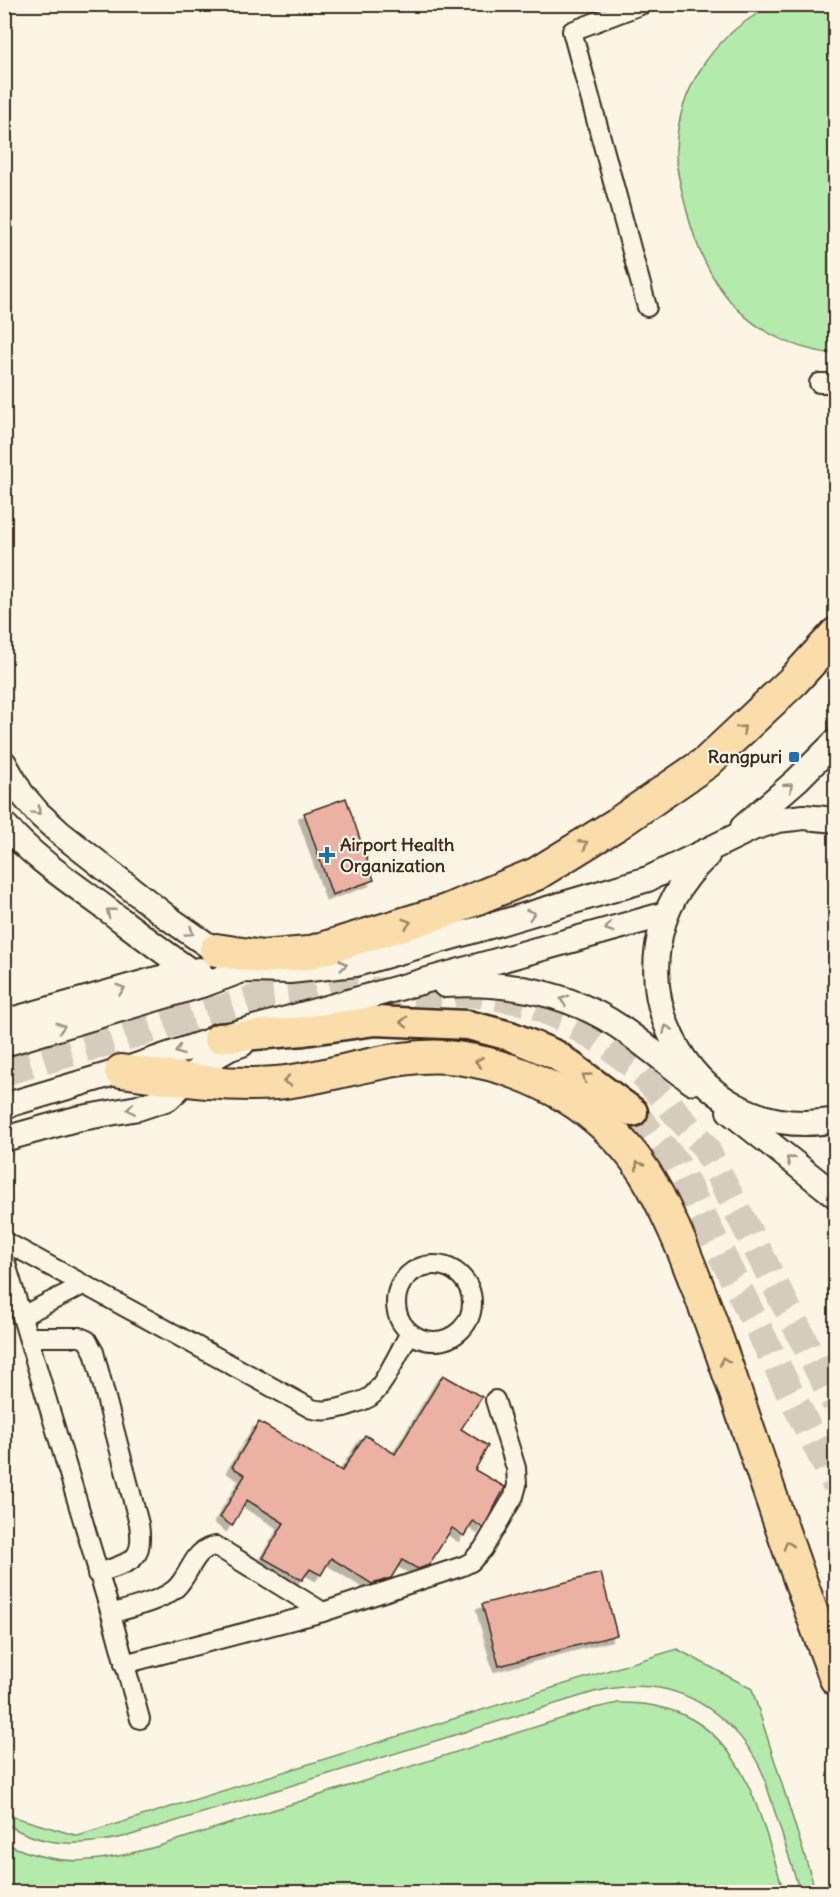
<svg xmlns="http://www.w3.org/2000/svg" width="840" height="1897" font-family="Delius,sans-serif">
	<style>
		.green { fill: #b4eaac; stroke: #788a65; stroke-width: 1.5 }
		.building { fill: #ebb2a4; stroke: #3b2a1e; stroke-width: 1.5; filter: url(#shadow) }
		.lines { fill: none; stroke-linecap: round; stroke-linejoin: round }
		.trunk-tunnel { stroke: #d5ccbd; stroke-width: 28; stroke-dasharray: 28 14; stroke-linecap: butt }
		.minor-casing { stroke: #3b2a1e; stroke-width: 22 }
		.secondary-casing { stroke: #3b2a1e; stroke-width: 28 }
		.trunk-casing { stroke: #3b2a1e; stroke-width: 33 }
		.motorway-casing { stroke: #3b2a1e; stroke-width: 36 }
		.minor { stroke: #fcf5e5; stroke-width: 18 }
		.secondary { stroke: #fcf5e5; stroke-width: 24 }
		.trunk { stroke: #faddab; stroke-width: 28 }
		.motorway { stroke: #faddab; stroke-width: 32 }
		.oneway { stroke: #9a8464 }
		.oneway2 { stroke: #9c9082 }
		.poi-dot { fill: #1f6fb2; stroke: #fcf5e5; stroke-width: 2 }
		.labels { text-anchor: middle; stroke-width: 4.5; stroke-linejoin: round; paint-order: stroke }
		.poi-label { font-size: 18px; font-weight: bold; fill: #3b2a1e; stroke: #fcf5e5; text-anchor: end }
	</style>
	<defs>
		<filter id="shadow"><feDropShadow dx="-5.5" dy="5.5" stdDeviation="0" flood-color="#0004"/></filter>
	</defs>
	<rect width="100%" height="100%" fill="#fcf5e5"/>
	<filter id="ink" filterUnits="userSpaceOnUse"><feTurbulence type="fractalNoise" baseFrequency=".0167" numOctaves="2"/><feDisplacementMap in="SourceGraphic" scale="12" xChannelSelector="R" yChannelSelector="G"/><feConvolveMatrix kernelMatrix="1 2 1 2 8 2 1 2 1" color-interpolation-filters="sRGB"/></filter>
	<g filter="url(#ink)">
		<!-- green -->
		<path class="green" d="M778 4 835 5V354C750 344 706 289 686 208 682 190 675 169 676 150 678 86 718 28 778 4Z
			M677 1649 752 1689 816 1892H800L763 1774C745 1732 705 1696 659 1688 636 1684 615 1687 594 1692L128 1836C84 1846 45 1849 5 1823V1808L14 1817 78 1836Z
			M618 1703C739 1701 755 1799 784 1892H5V1843C61 1870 100 1862 159 1846L595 1708Z"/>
		<!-- building -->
		<path class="building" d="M346 798 374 880 332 895 304 813Z
			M443 1375 482 1397 461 1429 488 1446 475 1470 505 1487 483 1528 473 1521 464 1536 452 1528 429 1565 418 1569 402 1560 391 1578 372 1584 331 1558 321 1575 310 1569 302 1580 263 1558 284 1523 247 1500 232 1526 220 1517 245 1475 232 1467 259 1422 342 1471 365 1435 395 1454Z
			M601 1573 617 1635 499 1666 482 1604Z"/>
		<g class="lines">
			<!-- trunk-tunnel -->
			<path class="trunk-tunnel" d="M4 1072 255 999 342 990 479 994 527 1002 560 1017 607 1044 641 1072 705 1147 836 1404
				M633 1112 676 1163 836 1485"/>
			<!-- minor casing -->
			<g class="minor-casing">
				<path id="minor" d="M643 4 572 31 647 307
					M819 383H836
					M4 1241 312 1409C323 1412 332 1410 344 1407 352 1404 362 1402 370 1397 384 1387 400 1349 410 1333
					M4 1257 111 1614 140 1719
					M396 1303a38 38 0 1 1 76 0a38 38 0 1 1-76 0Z
					M22 1316 83 1285
					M28 1337H80L87 1340 94 1352 139 1524C145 1564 129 1561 97 1574
					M111 1614C129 1608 162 1601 176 1588 191 1574 193 1548 216 1546L323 1612
					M124 1664 323 1612 463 1566 471 1562 483 1549 514 1496 517 1485 516 1468 495 1400"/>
			</g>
			<!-- secondary casing -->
			<g class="secondary-casing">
				<path id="secondary" d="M4 763 21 793 39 814 60 833 167 917 229 960
					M4 824C32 856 66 879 100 904 136 931 170 958 208 983
					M743 827 797 780 836 741
					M707 856C594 960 684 1149 836 1120
					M445 985C504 981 567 992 618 1026 643 1043 667 1063 692 1082
					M4 1022 157 979 199 970
					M4 1044 208 983 243 970 290 971 356 964 490 926 648 879 753 828 778 820 804 817 836 820
					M4 1106 121 1071 218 1038 666 914
					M729 1111 836 1196
					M4 1139 76 1119 138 1108 168 1098 207 1061 230 1048 242 1044"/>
			</g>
			<!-- trunk casing -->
			<g class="trunk-casing">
				<path id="trunk" d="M218 1038 304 1031 375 1021 468 1025 510 1036 556 1055 633 1112"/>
			</g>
			<!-- motorway casing -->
			<g class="motorway-casing">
				<path id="motorway" d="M216 950 262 957 308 953 446 911 536 874 617 824 707 762 793 681 836 634
					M121 1071C172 1078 224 1087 276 1083 336 1078 396 1050 457 1058 526 1067 590 1102 633 1156 650 1178 662 1203 674 1229 696 1278 713 1328 731 1379 765 1480 799 1580 836 1679"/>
			</g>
			<!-- minor -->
			<use href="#minor" class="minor"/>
			<!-- secondary -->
			<use href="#secondary" class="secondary"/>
			<!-- trunk -->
			<use href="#trunk" class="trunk"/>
			<!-- motorway -->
			<use href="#motorway" class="motorway"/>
		</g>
		<!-- one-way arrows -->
		<defs><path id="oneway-chevron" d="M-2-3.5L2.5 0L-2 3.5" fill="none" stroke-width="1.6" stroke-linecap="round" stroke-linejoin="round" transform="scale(1.5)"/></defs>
		<g class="oneway">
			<use href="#oneway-chevron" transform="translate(742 729) rotate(-43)"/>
			<use href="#oneway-chevron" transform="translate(584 844) rotate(-32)"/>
			<use href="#oneway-chevron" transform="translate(407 923) rotate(-17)"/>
			<use href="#oneway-chevron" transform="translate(404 1022) rotate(-179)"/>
			<use href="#oneway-chevron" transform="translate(479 1062) rotate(-170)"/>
			<use href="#oneway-chevron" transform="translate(586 1077) rotate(-144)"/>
			<use href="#oneway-chevron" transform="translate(287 1081) rotate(170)"/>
			<use href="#oneway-chevron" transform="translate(639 1165) rotate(-124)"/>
			<use href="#oneway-chevron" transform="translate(724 1361) rotate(-109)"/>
			<use href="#oneway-chevron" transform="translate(788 1545) rotate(-109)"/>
		</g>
		<g class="oneway2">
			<use href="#oneway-chevron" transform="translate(789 787) rotate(-41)"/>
			<use href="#oneway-chevron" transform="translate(37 811) rotate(47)"/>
			<use href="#oneway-chevron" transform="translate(110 912) rotate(-142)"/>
			<use href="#oneway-chevron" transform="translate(531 914) rotate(-17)"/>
			<use href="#oneway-chevron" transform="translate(609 928) rotate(164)"/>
			<use href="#oneway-chevron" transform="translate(190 932) rotate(34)"/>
			<use href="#oneway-chevron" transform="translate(343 965) rotate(-6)"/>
			<use href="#oneway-chevron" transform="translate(121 989) rotate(-16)"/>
			<use href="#oneway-chevron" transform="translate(564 1000) rotate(-163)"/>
			<use href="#oneway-chevron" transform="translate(61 1027) rotate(-17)"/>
			<use href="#oneway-chevron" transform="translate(667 1029) rotate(-113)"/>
			<use href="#oneway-chevron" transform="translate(179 1051) rotate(161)"/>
			<use href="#oneway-chevron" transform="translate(131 1109) rotate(172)"/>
			<use href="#oneway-chevron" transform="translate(790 1160) rotate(-141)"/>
		</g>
	</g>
	<!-- markers -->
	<g class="poi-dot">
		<rect x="788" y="751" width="12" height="12" rx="3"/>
		<path d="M324 846h6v6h6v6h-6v6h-6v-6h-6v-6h6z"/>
	</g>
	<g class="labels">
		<!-- poi labels -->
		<g class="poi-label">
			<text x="782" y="763">Rangpuri</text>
			<text x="340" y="851" text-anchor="start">Airport Health<tspan x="340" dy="21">Organization</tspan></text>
		</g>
	</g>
	<!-- margin -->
	<rect width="840" height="1897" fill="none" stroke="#fcf5e5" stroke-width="24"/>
	<rect x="12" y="12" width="816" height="1873" fill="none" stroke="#3b2a1e" stroke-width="2" filter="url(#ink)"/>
</svg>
